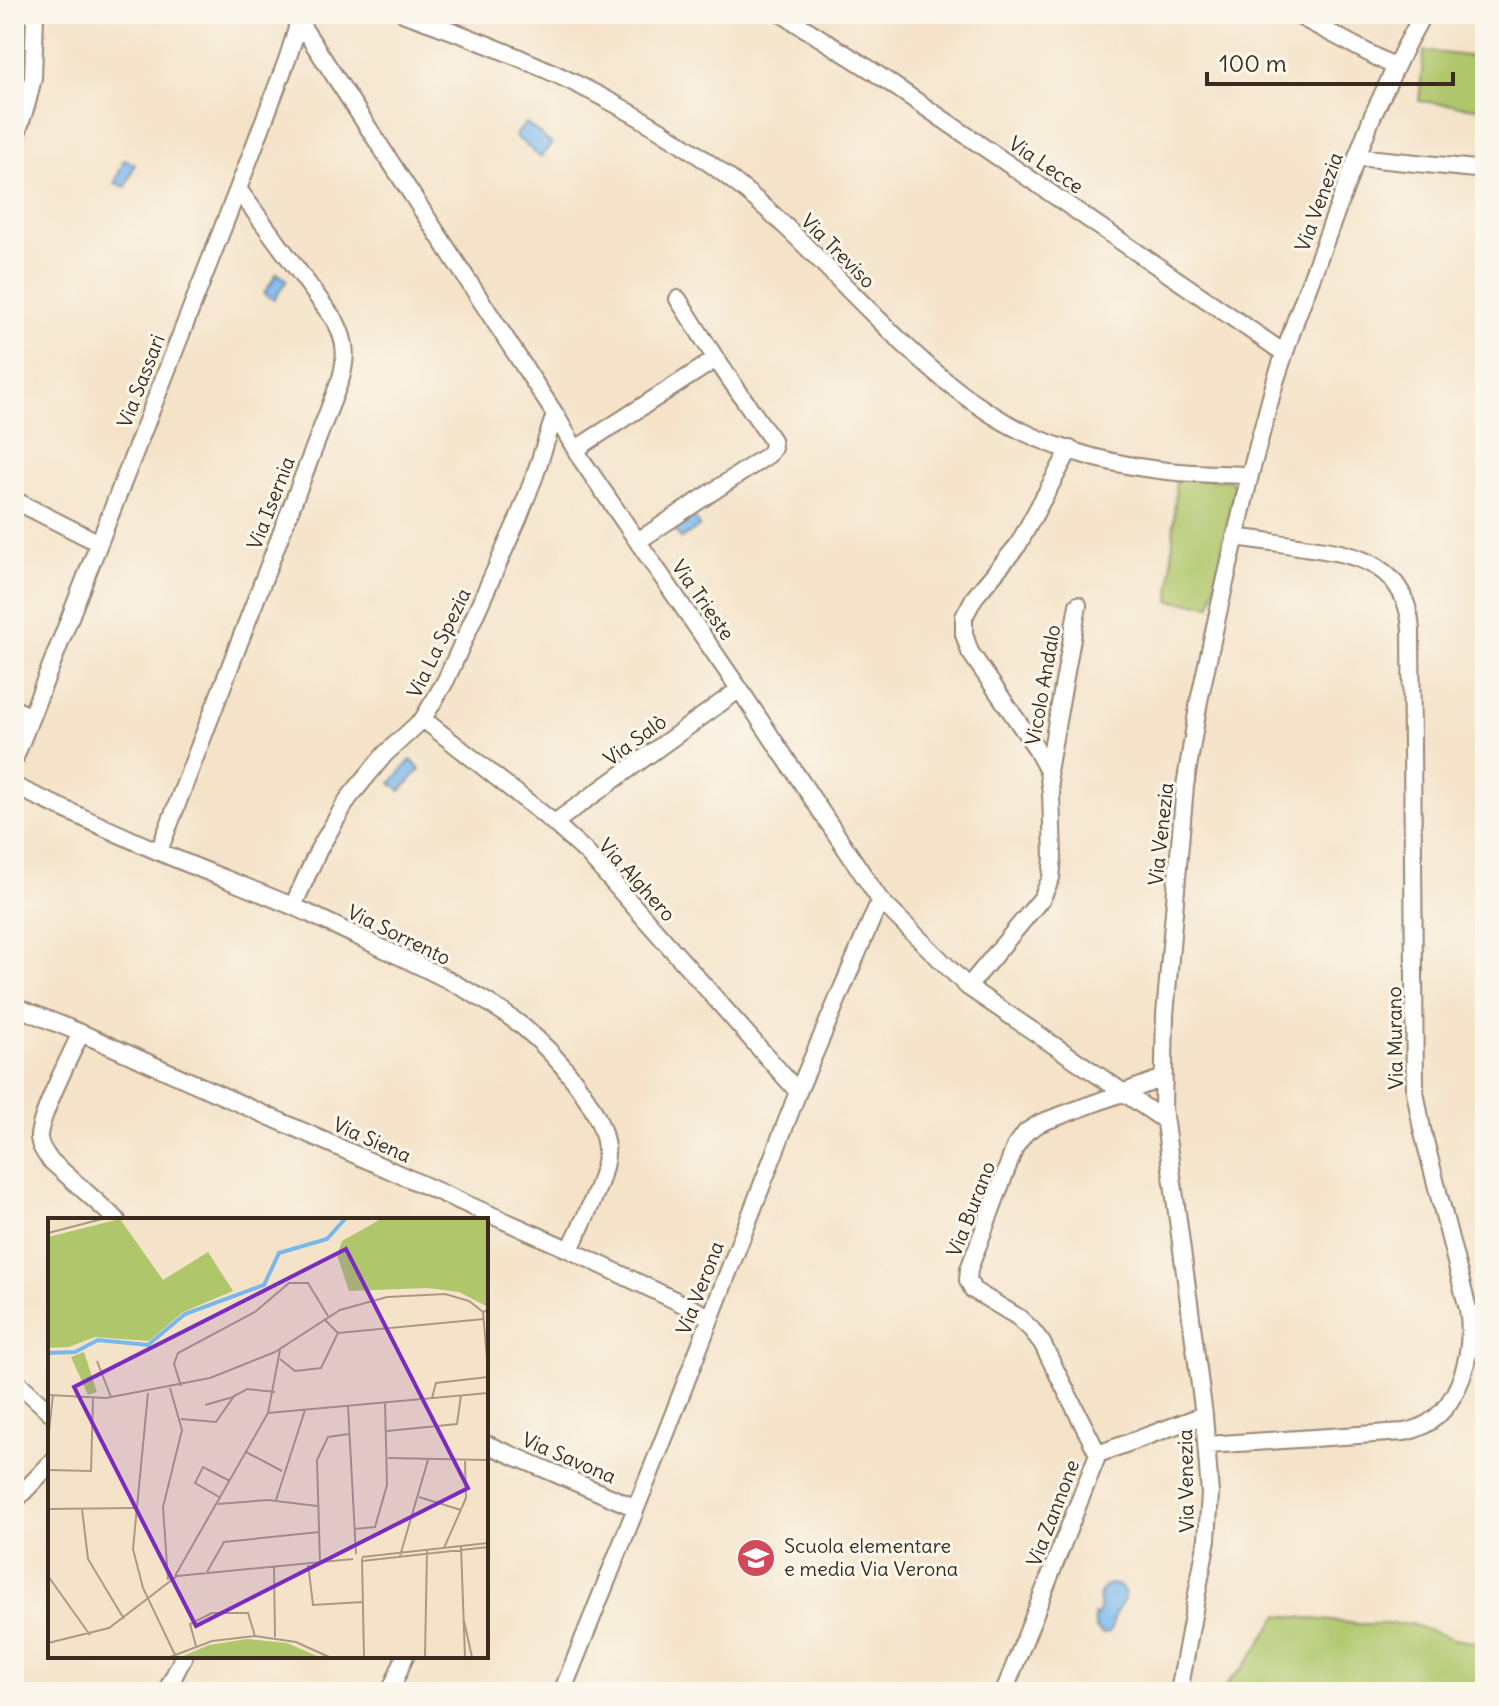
<svg xmlns="http://www.w3.org/2000/svg" width="1499" height="1706" font-family="Delius,sans-serif">
	<style>
		.green { fill: #afc66b; stroke: #757844; stroke-width: 2 }
		.water { fill: #79b8ed; stroke: #5a7186; stroke-width: 2 }
		.lines { fill: none; stroke-linecap: round; stroke-linejoin: round }
		.street-casing { stroke: #988674; stroke-width: 20 }
		.street { stroke: #fff; stroke-width: 16 }
		.labels { text-anchor: middle; stroke-width: 6; stroke-linejoin: round; paint-order: stroke }
		.street-label { font-size: 20px; fill: #3b2a1e; stroke: #fbf7ec }
		.poi-label { font-size: 20px; fill: #3b2a1e; stroke: #fbf7ec; text-anchor: start }
		.inset-river { fill: none; stroke: #79b8ed; stroke-width: 4 }
		.inset-road { fill: none; stroke: #aa9985; stroke-width: 2 }
		.view { fill: #7b2cbf; fill-opacity: 0.15; stroke: #7b2cbf; stroke-width: 4 }
		.inset-edge { fill: none; stroke: #3b2a1e; stroke-width: 4 }
	</style>
	<rect width="100%" height="100%" fill="#fbf7ec"/>
	<filter id="ink" filterUnits="userSpaceOnUse"><feTurbulence type="fractalNoise" baseFrequency=".0125" numOctaves="2"/><feDisplacementMap in="SourceGraphic" scale="16" xChannelSelector="R" yChannelSelector="G"/><feConvolveMatrix kernelMatrix="1 2 1 2 8 2 1 2 1" color-interpolation-filters="sRGB"/></filter>
	<filter id="wash" filterUnits="userSpaceOnUse"><feTurbulence type="fractalNoise" baseFrequency=".006" numOctaves="4" result="noise"/><feDisplacementMap in="SourceGraphic" scale="32" xChannelSelector="R" yChannelSelector="G"/><feGaussianBlur stdDeviation="1.8" result="paint"/><feColorMatrix in="noise" values="0 0 0 0 0 0 0 0 0 0 0 0 0 0 0 0 0 1.4 0 .05"/><feComposite in="paint" operator="in"/></filter>
	<g filter="url(#wash)">
		<rect width="100%" height="100%" fill="#f4e3c9"/>
		<!-- green -->
		<path class="green" d="M1424 51 1485 58V109L1419 101Z
			M1176 477 1230 480 1235 485 1211 605 1170 601Z
			M1279 1615 1359 1624H1410L1454 1639 1485 1644V1692H1222C1227 1679 1238 1674 1247 1663 1259 1648 1267 1630 1279 1615Z"/>
		<!-- water -->
		<path class="water" d="M526 123 552 144 540 157 515 136Z
			M124 160 135 164 126 187 115 183Z
			M277 273 287 280 274 300 264 294Z
			M693 516 700 526 681 539 675 530Z
			M411 760 420 769 401 791 391 783Z
			M1109 1584C1118 1584 1125 1588 1125 1597 1123 1604 1117 1608 1115 1614 1111 1625 1116 1632 1102 1634L1096 1629C1095 1625 1094 1616 1094 1614L1097 1616C1103 1603 1094 1591 1109 1584Z"/>
	</g>
	<g filter="url(#ink)">
		<g class="lines">
			<!-- street casing -->
			<g class="street-casing">
				<path id="street" d="M405 14C521 54 635 104 733 181 784 220 827 269 873 314 908 349 946 385 988 412 1037 444 1101 463 1159 470 1189 474 1219 474 1250 475
					M782 14 871 70 1284 353
					M1295 14 1395 67
					M298 20 555 414 581 459 742 693 880 900 968 987 1164 1120
					M14 142 27 103 33 78 35 14
					M1357 157 1485 170
					M678 299 716 359
					M576 449 716 359 772 440 773 448 768 455 638 541
					M14 500 99 543
					M14 709 30 716
					M423 719 554 823 586 852 798 1092
					M14 760 238 189 287 60 296 32 299 14
					M1048 771 1078 605
					M14 786C62 808 109 830 157 851 202 870 247 887 292 906 316 916 339 928 363 939 415 964 476 990 522 1026 554 1052 602 1106 606 1148 608 1176 581 1224 570 1250
					M554 823 740 689
					M159 851 341 378C347 356 346 342 336 322L238 189
					M293 906 319 849 348 799 385 754 423 719 446 680 518 519 535 475 555 414
					M968 987 1042 898 1051 878 1053 858 1051 792 1048 771 1034 745 970 652 964 634V617L974 598 1018 545 1070 449
					M14 1006 81 1033 570 1250 710 1317
					M81 1033C71 1054 38 1119 39 1138 40 1147 45 1154 50 1160L117 1220
					M14 1379 50 1412
					M486 1444 636 1508
					M1207 1445 1404 1432C1457 1424 1476 1354 1468 1309L1422 1129 1415 1091 1411 630C1407 565 1358 554 1304 547 1281 543 1258 540 1235 537
					M1098 1454 1042 1343 1031 1329 1018 1317 973 1290 968 1280 969 1269 1015 1147 1026 1132 1040 1123 1163 1078
					M14 1502 50 1464
					M166 1692 184 1656
					M390 1692 405 1656
					M562 1692 661 1446 798 1092 880 900
					M1004 1692 1098 1454 1204 1415
					M1179 1692 1207 1539 1210 1494 1204 1415 1163 1108 1165 1015 1185 786 1199 701 1218 613 1250 475 1275 382 1296 319 1372 117 1405 47 1423 14"/>
			</g>
			<!-- street -->
			<use href="#street" class="street"/>
		</g>
	</g>
	<!-- icons -->
	<defs>
		<g id="school-disc" transform="scale(2)"><circle r="9.5" fill="#d1495b" stroke="#fbf7ec"/><path d="M0-5L7-2L0 1L-7-2ZM-4 1L0 2.5L4 1V4Q0 6-4 4Z" fill="#fff"/></g>
	</defs>
	<g fill-rule="evenodd">
		<use href="#school-disc" x="756" y="1558"/>
	</g>
	<g class="labels">
		<!-- street labels -->
		<g class="street-label">
			<text transform="translate(1046 165) rotate(34)" y="7">Via Lecce</text>
			<text transform="translate(1319 202) rotate(-70)" y="7">Via Venezia</text>
			<text transform="translate(838 251) rotate(45)" y="7">Via Treviso</text>
			<text transform="translate(141 381) rotate(-69)" y="7">Via Sassari</text>
			<text transform="translate(271 503) rotate(-69)" y="7">Via Isernia</text>
			<text transform="translate(703 600) rotate(55)" y="7">Via Trieste</text>
			<text transform="translate(439 643) rotate(-64)" y="7">Via La Spezia</text>
			<text transform="translate(1043 685) rotate(-80)" y="7">Vicolo Andalo</text>
			<text transform="translate(635 740) rotate(-36)" y="7">Via Salò</text>
			<text transform="translate(1161 834) rotate(-84)" y="7">Via Venezia</text>
			<text transform="translate(637 880) rotate(48)" y="7">Via Alghero</text>
			<text transform="translate(399 935) rotate(26)" y="7">Via Sorrento</text>
			<text transform="translate(1395 1038) rotate(-91)" y="7">Via Murano</text>
			<text transform="translate(372 1140) rotate(24)" y="7">Via Siena</text>
			<text transform="translate(971 1209) rotate(-69)" y="7">Via Burano</text>
			<text transform="translate(700 1288) rotate(-69)" y="7">Via Verona</text>
			<text transform="translate(569 1458) rotate(23)" y="7">Via Savona</text>
			<text transform="translate(1186 1481) rotate(-91)" y="7">Via Venezia</text>
			<text transform="translate(1053 1513) rotate(-69)" y="7">Via Zannone</text>
		</g>
		<!-- poi labels -->
		<g class="poi-label">
			<text x="784" y="1553">Scuola elementare<tspan x="784" dy="23">e media Via Verona</tspan></text>
		</g>
	</g>
	<!-- overview -->
	<g transform="translate(48 1218)">
		<rect width="440" height="440" fill="#f4e3c9"/>
		<path d="M72 1 115 62 160 34 185 73 135 94 101 123 47 119 21 129 0 130V19ZM333 1H438L440 89 411 74 380 70 301 73 289 37 294 23ZM36 134 49 174 40 177 23 139ZM199 421 239 425 269 438 133 439 161 427Z" fill="#afc66b"/>
		<path class="inset-river" d="M0 135 27 134 50 122 100 127 137 96 216 67 231 35 279 21 297 1"/>
		<path class="inset-road" d="M0 15 54 1M440 92 435 94 440 152M276 101 290 115 436 101M232 141 247 153 273 150 290 115M49 143 63 179M133 168 126 146 130 135 207 94 241 65H260L280 98M100 175 85 331 95 370 128 439M0 177 58 180 162 160 227 134 292 92 339 79 397 76 421 83 435 94M384 180 388 165 440 159M157 187 185 179M300 188 308 336M220 195 440 175M133 201 168 204 186 178 199 171 227 174M339 213 409 206 413 177M0 223 5 177M198 234 234 253M340 240 440 242M0 252 43 253 45 180M371 279 413 292M173 280 147 265 155 249 182 263M228 282 257 192M170 286 220 282 269 288M0 291 86 290M34 291 40 341 76 401M306 311 327 309 339 267 337 184M413 329 417 439M396 330 418 280 417 243M352 338 380 242M314 339 440 325M314 340 316 439M314 343 440 329M272 344 269 242 280 219 301 216M260 345 265 387 314 384M226 348 227 419M159 354 176 324 271 314M0 358 42 417M127 358 220 195 232 132M120 362 115 289 134 212 122 170M416 403 424 439M0 425 61 410 129 358 305 341M148 428 142 406 164 395H200L207 418M122 439 164 423 207 418 248 424 281 439M377 439 379 333"/>
		<path class="view" d="M298 31 420 270 148 408 26 169Z"/>
		<rect width="440" height="440" class="inset-edge"/>
	</g>
	<!-- margin -->
	<rect width="1499" height="1706" fill="none" stroke="#fbf7ec" stroke-width="48"/>
	<!-- scale -->
	<path d="M1207 72v12h246v-12" fill="none" stroke="#3b2a1e" stroke-width="4"/>
	<text x="1219" y="72" font-size="24" fill="#3b2a1e" stroke="#fbf7ec" stroke-width="6" paint-order="stroke">100 m</text>
</svg>
